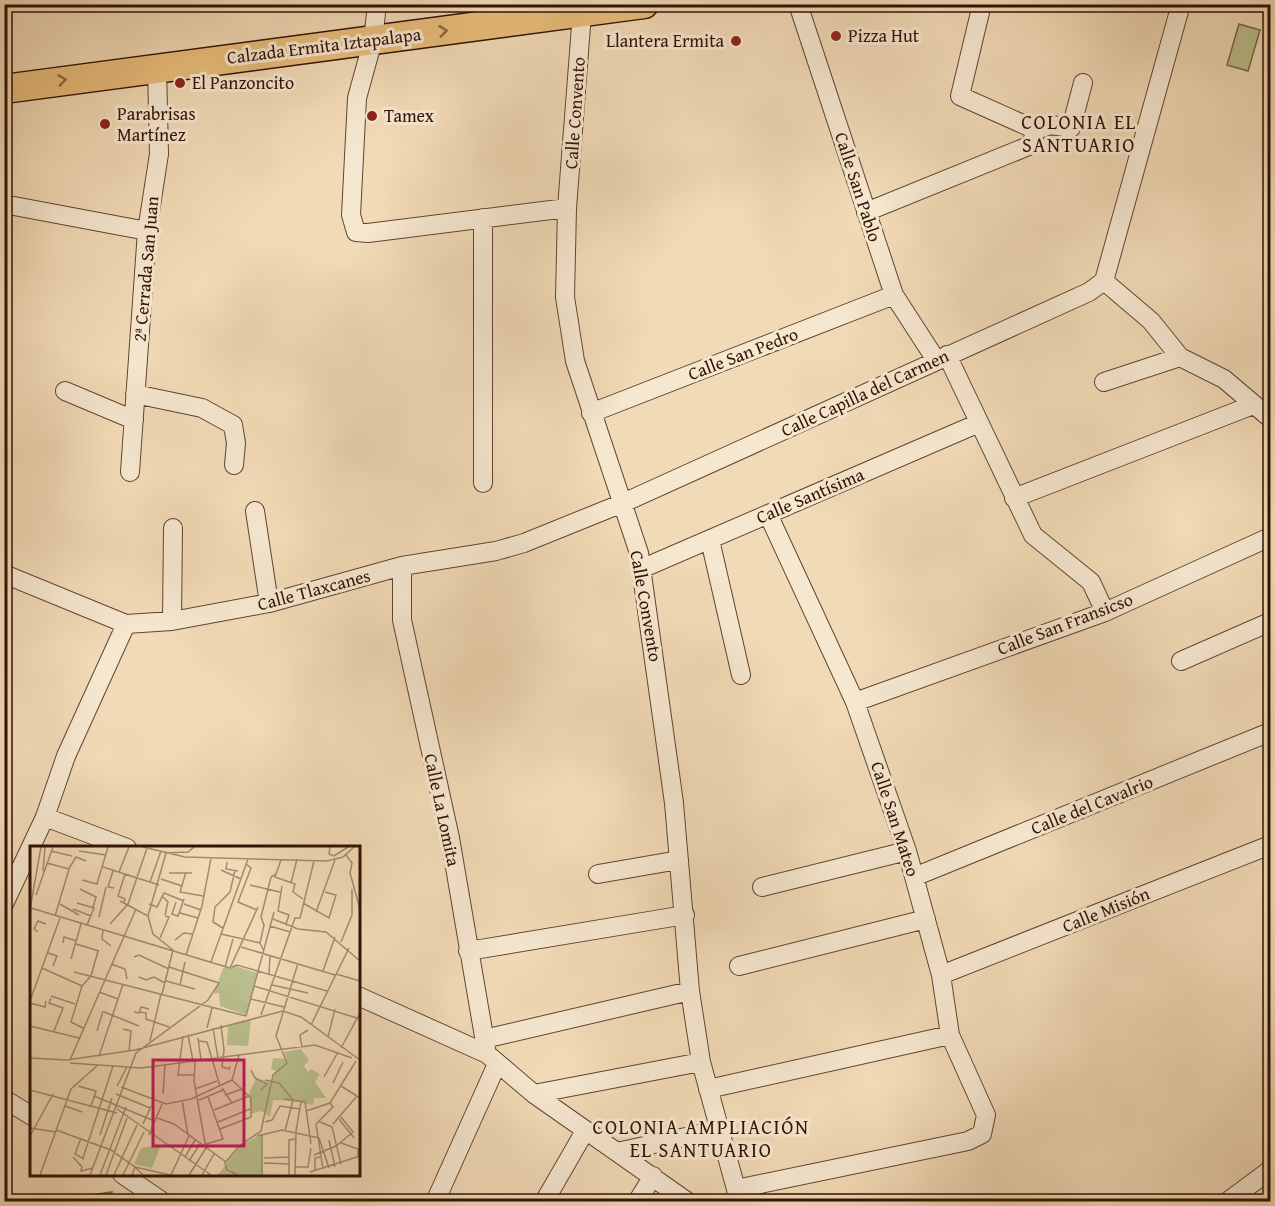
<svg xmlns="http://www.w3.org/2000/svg" width="1275" height="1206" font-family="'Gentium Book Plus',serif">
	<style>
		.green { fill: #bbbf8d; stroke: #766848; stroke-width: 1.5 }
		.lines { fill: none; stroke-linecap: round; stroke-linejoin: round }
		.minor-casing { stroke: #614430; stroke-width: 20 }
		.primary-casing { stroke: #311204; stroke-width: 31 }
		.minor { stroke: #f6e7d0; stroke-width: 18 }
		.primary { stroke: #e8bd7b; stroke-width: 28 }
		.oneway { stroke: #8c6840 }
		.poi-dot { fill: #8f2418; stroke: #f6e7d0; stroke-width: 2 }
		.labels { text-anchor: middle; stroke-width: 6; stroke-linejoin: round; paint-order: stroke }
		.poi-label { font-size: 18px; fill: #311204; stroke: #f6e7d0; text-anchor: start }
		.street-label { font-size: 18px; fill: #311204; stroke: #f6e7d0 }
		.neighbourhood-label { font-size: 20px; letter-spacing: 1.5px; fill: #311204; stroke: #f6e7d0 }
		.inset-road { fill: none; stroke: #a48a6f; stroke-width: 1.5 }
		.view { fill: #c2185b; fill-opacity: 0.15; stroke: #c2185b; stroke-width: 3 }
		.inset-edge { fill: none; stroke: #311204; stroke-width: 3 }
	</style>
	<rect width="100%" height="100%" fill="#f1dab6"/>
	<filter id="stains"><feTurbulence type="fractalNoise" baseFrequency=".00333" numOctaves="4"/><feColorMatrix values="0 0 0 0 .2 0 0 0 0 .09 0 0 0 0 .02 0 0 0 .5 -.17"/></filter>
	<radialGradient id="worn" r=".72"><stop offset=".6" stop-color="#630" stop-opacity="0"/><stop offset="1" stop-color="#630" stop-opacity=".3"/></radialGradient>
	<!-- green -->
	<path class="green" d="M1239 24 1260 30 1248 71 1227 65Z
		M112 1192 108 1201H49Z"/>
	<g class="lines">
		<!-- minor casing -->
		<g class="minor-casing">
			<path id="minor" d="M377 4 373 40 357 98 351 215 356 232 368 233 567 208
				M798 4 894 295 936 360
				M982 4 960 96 1036 130 1051 125 1071 128 1083 83
				M582 13 567 208 565 297 575 361 639 553 674 803 690 991 701 1062 736 1189 738 1202
				M14 206 147 231
				M866 212 1031 145 1036 130
				M1104 281 1181 4
				M1104 281 1151 321 1180 357 1224 379 1270 418
				M947 355 1033 535 1091 582 1105 612
				M1104 382 1180 357
				M65 391 134 420
				M135 394 202 408 233 425 236 443 234 465
				M591 413 894 295
				M130 472 147 231 159 154 157 67
				M483 483V218
				M1014 498 1253 405
				M255 511 269 603
				M710 540 741 675
				M402 566V620L450 838 487 1054
				M641 569 979 423
				M4 574 126 624 172 621 269 603 402 566 496 551 524 543 623 503 1089 292 1104 281
				M172 621 173 528
				M1181 661 1270 622
				M855 702 1105 612 1270 537
				M45 817 127 848
				M598 874 679 860
				M914 877 1270 732
				M762 887 907 851
				M4 904 45 817 66 756 126 624
				M468 951 685 915
				M739 966 926 919
				M941 975 1270 845
				M358 996 487 1054 534 1094 688 1202
				M484 1039 690 991
				M708 1089 950 1035
				M534 1094 701 1062
				M4 1099 32 1116
				M617 1152 718 1130
				M122 1174 163 1202
				M736 1189 968 1141 982 1134 986 1115 950 1035 941 975 907 851 855 702 768 514
				M435 1202 497 1064
				M544 1202 585 1131
				M637 1202 653 1176
				M1227 1202 1270 1170"/>
		</g>
		<!-- primary casing -->
		<g class="primary-casing">
			<path id="primary" d="M4 89 644 4"/>
		</g>
		<!-- minor -->
		<use href="#minor" class="minor"/>
		<!-- primary -->
		<use href="#primary" class="primary"/>
	</g>
	<!-- one-way arrows -->
	<defs><path id="oneway-chevron" d="M-2-3.5L2.5 0L-2 3.5" fill="none" stroke-width="1.6" stroke-linecap="round" stroke-linejoin="round" transform="scale(1.5)"/></defs>
	<g class="oneway">
		<use href="#oneway-chevron" transform="translate(443 31) rotate(-7)"/>
		<use href="#oneway-chevron" transform="translate(62 80) rotate(-8)"/>
	</g>
	<!-- markers -->
	<g class="poi-dot">
		<circle cx="836" cy="36" r="6"/>
		<circle cx="736" cy="41" r="6"/>
		<circle cx="180" cy="83" r="6"/>
		<circle cx="372" cy="116" r="6"/>
		<circle cx="105" cy="124" r="6"/>
	</g>
	<g class="labels">
		<!-- poi labels -->
		<g class="poi-label">
			<text x="848" y="42">Pizza Hut</text>
			<text x="724" y="47" text-anchor="end">Llantera Ermita</text>
			<text x="192" y="89">El Panzoncito</text>
			<text x="117" y="120">Parabrisas<tspan x="117" dy="21">Martínez</tspan></text>
			<text x="384" y="122">Tamex</text>
		</g>
		<!-- street labels -->
		<g class="street-label">
			<text transform="translate(324 46) rotate(-7)" y="6">Calzada Ermita Iztapalapa</text>
			<text transform="translate(575 113) rotate(-86)" y="6">Calle Convento</text>
			<text transform="translate(858 187) rotate(72)" y="6">Calle San Pablo</text>
			<text transform="translate(146 269) rotate(-85)" y="6">2ª Cerrada San Juan</text>
			<text transform="translate(743 354) rotate(-21)" y="6">Calle San Pedro</text>
			<text transform="translate(865 393) rotate(-25)" y="6">Calle Capilla del Carmen</text>
			<text transform="translate(810 496) rotate(-23)" y="6">Calle Santísima</text>
			<text transform="translate(314 590) rotate(-15)" y="6">Calle Tlaxcanes</text>
			<text transform="translate(646 606) rotate(80)" y="6">Calle Convento</text>
			<text transform="translate(1065 624) rotate(-21)" y="6">Calle San Fransicso</text>
			<text transform="translate(1092 805) rotate(-22)" y="6">Calle del Cavalrio</text>
			<text transform="translate(442 810) rotate(78)" y="6">Calle La Lomita</text>
			<text transform="translate(895 819) rotate(72)" y="6">Calle San Mateo</text>
			<text transform="translate(1106 910) rotate(-22)" y="6">Calle Misión</text>
		</g>
		<!-- neighbourhood labels -->
		<g class="neighbourhood-label">
			<text x="1079" y="129">COLONIA EL<tspan x="1079" dy="23">SANTUARIO</tspan></text>
			<text x="701" y="1134">COLONIA AMPLIACIÓN<tspan x="701" dy="23">EL SANTUARIO</tspan></text>
		</g>
	</g>
	<!-- overview -->
	<g transform="translate(30 846)">
		<rect width="330" height="330" fill="#f1dab6"/>
		<path d="M196 145 220 154 216 169 190 160 189 146ZM231 288 232 329H188L209 301Z" fill="#bbbf8d"/>
		<path d="M271 203 279 214 274 220 278 226 281 223 290 228 285 236 296 252H284L283 259 263 255 242 236 246 225 241 223 243 212 256 213 258 217 254 206Z" fill="#bbbf8d"/>
		<path d="M221 173 218 200 197 199 198 180Z" fill="#bbbf8d"/>
		<path d="M205 120 228 127 220 154 213 151 211 159 204 156 206 149 196 145 184 148 193 122ZM226 232 249 239 263 255 243 254 240 271 231 265 221 268 219 248ZM131 299 122 322 104 318 111 302Z" fill="#bbbf8d"/>
		<path class="inset-road" d="M113 1 155 11 297 15 313 11 324 1M300 1 299 8 304 10 318 1M21 5 42 10M49 5 76 9M316 9 322 17 320 27 330 63M251 14 245 31 265 38 263 46 273 53M197 16 196 23 208 25M17 17 39 23M216 18 221 22 208 56 227 64M40 21 46 11 56 15M73 21 129 39M191 24 211 33M13 25 15 1M83 25 78 41 84 42M89 26 99 1M156 26 150 46 173 50M139 27H162M131 33 152 40M52 34 67 38 78 1M120 36 131 5M261 37 267 13M220 39 250 46M252 40 248 65 259 69 256 78M50 43 66 51 63 61M6 49 23 1M133 51 138 56 135 69M90 55 118 70 123 88 143 104 132 148M94 56 95 53 88 50 95 28M146 56 142 68 148 70 154 53M47 57 64 62 57 79M273 57 299 72 306 49 295 46M30 58 49 69M119 58 127 61 134 47 154 55M154 58 171 64M1 62 200 122 228 61M0 63 11 1M43 63 61 70M286 66 305 14M150 67 168 72M25 70 40 20M118 70 136 7 158 6 164 1M69 71 76 41M243 73 268 83 296 86 330 115M80 78 98 58 117 2M240 80 260 86M193 82 183 76 185 61 200 46 205 24M73 84 72 93 81 100M8 86 4 83 8 75 16 78M191 88 230 97M130 92 139 71 135 70M145 94 154 87 162 88M311 96 322 69V43M33 97 34 91 47 95M46 98 69 105M211 101 305 129M234 105 230 97 234 79 231 71 241 31 246 28M18 107 27 110 23 120M156 109 172 60 181 12M104 111 109 109 139 123M41 113 51 78M181 116 218 13M81 118 95 123 97 133M195 121 203 93M202 121 207 119 297 145M12 122 52 140M293 125 305 91M44 126 216 170M239 128 240 110M306 128 330 135M109 131 116 134 124 131 135 137M136 135 165 143M150 139 155 116M242 139 278 147M52 140 41 176 53 182M52 140 61 130 68 105M224 140 330 173M69 146 88 153M21 150 45 158M21 152 19 157 33 162 24 185M221 153 254 161M0 155 30 72M0 157 15 161 16 155M74 166 109 180M104 166 109 167 111 161 119 163M109 166 116 167V173L139 181M231 169 265 72H270L284 15M216 170 244 66M191 179 194 204 192 221 199 223 200 220M281 179 319 102M0 180 49 192M177 182 182 162M183 182 188 212M93 183 101 185 99 205M67 185 73 165M158 189 163 215M153 190 148 229H164M298 191 305 163M168 192 171 214M120 195 131 148M168 195 177 196 190 240M272 201 270 189 278 184M311 202 330 167M69 210 93 138M0 212 37 214 105 204 253 165 271 171 330 214M40 214 106 63M40 217 111 222 285 199 322 212M221 224 225 232 237 238 231 244M294 231 308 206M202 234 209 209M235 234 249 237 263 254 255 285M303 237 313 216M48 240 66 245 61 260M87 240 97 221M311 240 330 252M91 241 136 258 161 253 202 234M192 242 202 257M165 243 187 235M0 244 87 267M86 248 120 262M133 248 135 219M195 249 212 243M64 250 122 274M254 253 275 256 281 298M152 254 158 289M169 254 193 244M35 260 52 266M87 263 181 329M184 264 219 250M276 265 300 257 326 215M127 272 144 278 196 316M309 273 324 292M288 275 302 281 311 318M188 276 220 263M235 276 242 274 250 260 270 263M113 278 121 260M303 278 327 250M0 282 26 286M190 283 221 271V252L202 234M26 284 81 304 105 321 140 329M232 288V329M70 289 82 252M119 289 132 258M0 290 23 248M227 290 252 284 289 292M51 292 45 308 54 313M289 292 299 322M299 294 305 321M311 297 328 303V311M176 298 193 293 178 251M284 309 306 300 323 286 311 271M43 311 52 321 51 325 63 322M155 311 165 294M53 312 83 220M234 312 259 311M159 315 170 298M234 317 260 318M265 321H278L281 302M293 323 286 278 303 261 300 257M285 325V312L290 311M280 326 330 310M10 329 41 243 68 219M60 329 106 207 178 154 189 137 139 121M70 329 96 261M76 329 97 272M84 329 107 279M93 329 114 286M102 329 105 321 113 329M141 329 159 290M159 329 176 302 164 235 165 215M172 329 184 308M208 329 197 324 195 317 209 300 231 285 243 229 257 217 246 190 268 117M259 329V294L265 293M265 329 266 285 271 256"/>
		<path class="view" d="M123 214H214V300H123Z"/>
		<rect width="330" height="330" class="inset-edge"/>
	</g>
	<!-- margin -->
	<rect width="1275" height="1206" fill="none" stroke="#f1dab6" stroke-width="24"/>
	<rect x="6" y="6" width="1263" height="1194" fill="none" stroke="#311204" stroke-width="3"/>
	<rect x="12" y="12" width="1251" height="1182" fill="none" stroke="#311204" stroke-width="1.5"/>
	<rect width="100%" height="100%" filter="url(#stains)"/>
	<rect width="100%" height="100%" fill="url(#worn)"/>
</svg>
